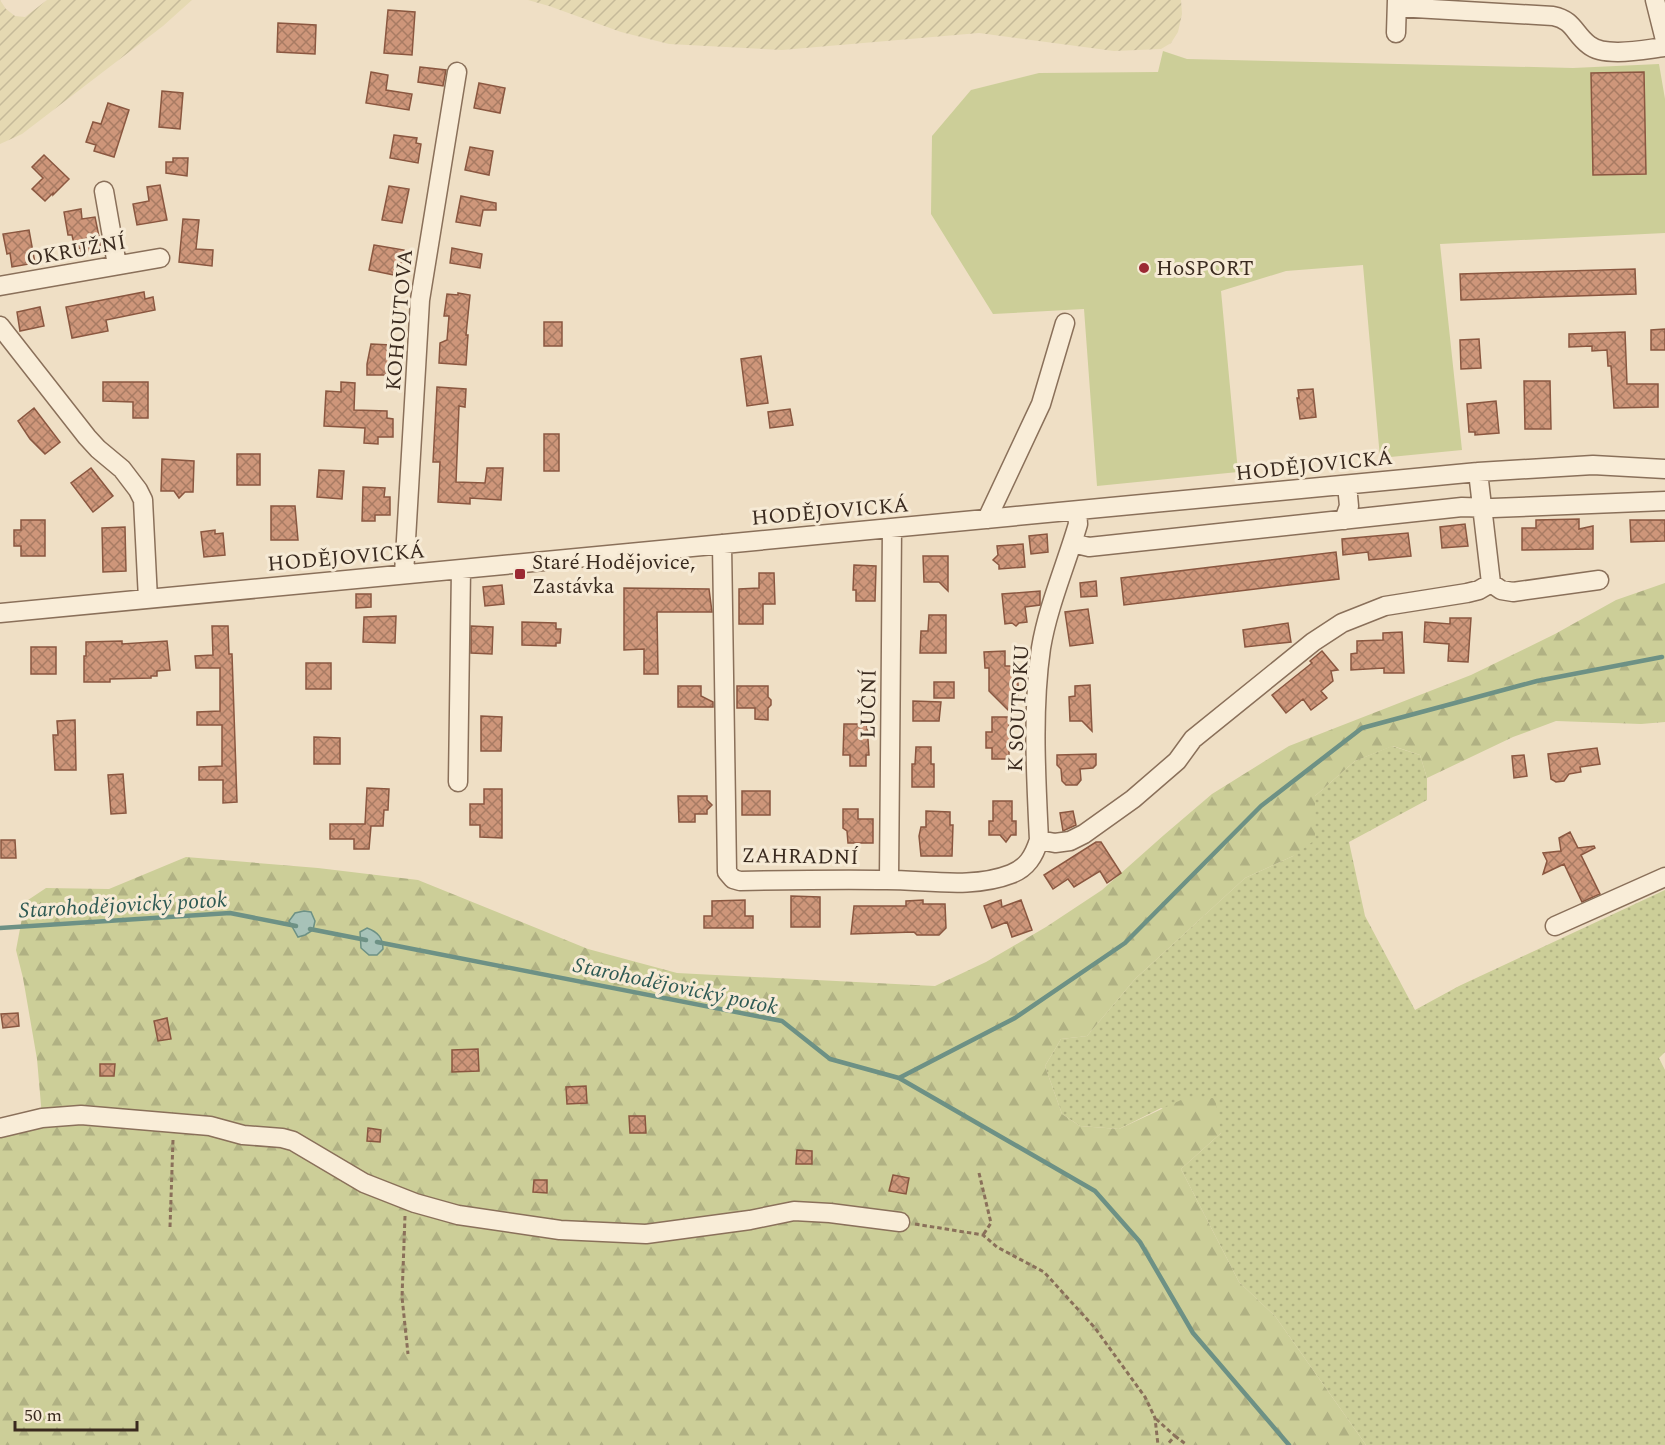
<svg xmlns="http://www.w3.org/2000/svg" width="1665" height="1445" font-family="Spectral,serif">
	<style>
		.farmland { fill: url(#farmland-furrows) }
		.grass { fill: url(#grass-dots) }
		.forest { fill: url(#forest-firs) }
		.pitch { fill: #ccce98 }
		.water { fill: #a7c2b8; stroke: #6d9185; stroke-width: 1.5 }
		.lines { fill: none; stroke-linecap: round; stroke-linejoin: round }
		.stream { stroke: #6d9185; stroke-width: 4.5 }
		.building { fill: url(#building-cross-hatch); stroke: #8a5740; stroke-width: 1.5 }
		.minor-casing { stroke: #8a705a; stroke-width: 21 }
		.path { stroke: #8a705a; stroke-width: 3; stroke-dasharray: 4.5 3; stroke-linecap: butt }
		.minor { stroke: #f9edd8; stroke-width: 18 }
		.poi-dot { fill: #9b2933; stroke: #f6ead5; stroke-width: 2 }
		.labels { text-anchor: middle; stroke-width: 6; stroke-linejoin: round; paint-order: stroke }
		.street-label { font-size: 21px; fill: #3a2a1f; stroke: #f6ead5 }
		.poi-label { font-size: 21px; fill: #3a2a1f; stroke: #f6ead5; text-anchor: start }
		.water-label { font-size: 22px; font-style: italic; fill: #2e5a54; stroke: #f6ead5 }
	</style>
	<defs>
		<pattern id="farmland-furrows" width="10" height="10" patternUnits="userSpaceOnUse" patternTransform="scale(1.5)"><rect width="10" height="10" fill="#e5d9b2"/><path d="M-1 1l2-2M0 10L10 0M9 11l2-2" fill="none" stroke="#c5ba99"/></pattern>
		<pattern id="grass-dots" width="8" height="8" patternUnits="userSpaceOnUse" patternTransform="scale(1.5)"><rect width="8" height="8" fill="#ccce98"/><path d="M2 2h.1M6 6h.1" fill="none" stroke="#b0b183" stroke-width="1.8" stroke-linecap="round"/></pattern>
		<pattern id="forest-firs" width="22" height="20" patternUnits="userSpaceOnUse" patternTransform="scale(1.5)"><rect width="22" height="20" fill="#ccce98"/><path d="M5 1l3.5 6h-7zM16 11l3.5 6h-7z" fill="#b0b183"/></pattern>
		<pattern id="building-cross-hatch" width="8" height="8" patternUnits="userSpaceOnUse" patternTransform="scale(1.5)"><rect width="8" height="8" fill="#ce967a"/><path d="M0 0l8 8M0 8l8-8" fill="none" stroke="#a87b63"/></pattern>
	</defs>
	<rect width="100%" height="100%" fill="#efdfc5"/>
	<!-- farmland -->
	<path class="farmland" d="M0 0 6 9 15 16 25 17 47 0H192L163 26 22 134 0 144Z
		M528 0H1181L1182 14 1178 32 1171 43 1161 49 1114 51 979 33 782 50 669 44 621 32 549 6Z"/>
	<!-- grass -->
	<path class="grass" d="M1392 746 1420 755 1427 778V800L1349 842 1365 916 1415 1010 1459 986 1665 890V1052L1659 1058 1665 1070V1445H1366L1275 1316 1239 1282 1181 1169 1221 1133 1161 1108 1119 1129 1080 1126 1062 1114 1045 1066 1061 1039 1087 1036 1135 979 1245 878 1293 856 1315 796 1355 761Z"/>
	<!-- forest -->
	<path class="forest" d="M1665 583V722L1641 724 1556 721 1513 737 1427 778 1420 755 1393 746 1355 761 1315 796V840L1293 856 1245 878 1135 979 1087 1036 1061 1039 1045 1066 1062 1114 1080 1126 1119 1129 1183 1099 1215 1098 1221 1133 1181 1169 1239 1282 1275 1316 1366 1445H0V1132L43 1128 37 1059 23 978 16 950 25 902 46 888 109 889 186 857 318 868 418 880 588 949 677 973 935 986 986 962 1046 927 1102 890 1164 835 1212 794 1289 746 1471 675 1555 634 1616 600Z"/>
	<!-- pitch -->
	<path class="pitch" d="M1163 51 1187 59 1573 68 1659 64 1665 99V233L1440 244 1462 450 1380 458 1363 265 1286 271 1221 291 1238 472 1097 486 1084 309 993 314 931 214 932 136 971 90 1039 73 1158 72Z"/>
	<!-- water -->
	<path class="water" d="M304 911 311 912 315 921 313 930 305 935 298 937 289 921 295 913Z
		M367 928C378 932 383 938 383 949L377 955H369L361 948 360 932Z"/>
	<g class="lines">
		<!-- stream -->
		<path class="stream" d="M0 928 230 913 296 926
			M310 929 366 940
			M377 942 782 1021 830 1059 899 1078 1095 1191 1140 1242 1193 1333 1289 1445
			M899 1078 1015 1018 1125 943 1261 806 1362 728 1537 681 1662 657"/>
	</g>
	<!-- building -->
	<path class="building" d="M388 10 415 12 412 55 384 53Z
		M278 23 316 25 315 54 277 52Z
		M420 67 446 70 443 86 418 82Z
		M371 72 388 75 386 90 412 94 409 110 366 103Z
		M1644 72 1646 174 1593 175 1591 73Z
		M479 83 505 88 500 113 474 108Z
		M162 91 183 93 180 129 159 127Z
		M108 103 129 110 114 157 94 151 96 145 86 142 93 122 101 124Z
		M394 135 417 138 416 143 421 144 418 163 390 158Z
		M470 147 493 151 489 175 465 170Z
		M44 155 69 179 53 195V193L45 201 32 189 43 178 32 167Z
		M173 158H188L187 176 166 173V162H173Z
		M160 185 167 220 137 225 133 204 149 201 147 187Z
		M389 186 409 189 402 223 382 220Z
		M461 196 496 203V210H483L480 226 456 222Z
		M81 209 82 219 95 217 102 251 82 255 81 248 75 249 72 235H68L64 212Z
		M183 219 199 220 196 249 213 250 212 266 179 262Z
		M29 230 35 263 12 267 10 253 7 254 3 234Z
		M374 245 404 250 399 276 369 270Z
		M452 248 482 254 480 268 450 263Z
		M1635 269 1636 294 1461 300 1460 274Z
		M144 292 145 299 153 297 155 310 106 320 108 331 72 338 66 307Z
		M458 293 470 295 466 335H468L466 365 439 363 440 343 447 340 449 316H444L447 294 458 295Z
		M40 307 44 326 20 331 17 312Z
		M544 322H562V346H544Z
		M1665 329V350H1651V330Z
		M1625 332 1627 384H1658V407L1614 408 1611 366H1608L1607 350 1592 351V346L1569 347V334Z
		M1479 339 1481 368 1461 369 1460 340Z
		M371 344 391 345 390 375H367V364Z
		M761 356 768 403 747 406 741 359Z
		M1524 381H1550L1551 429H1525Z
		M103 382H148V418H133V402L103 401Z
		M341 382 355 383 354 410 387 411V418L393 419V437H378V444L364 443 365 428 324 426 326 391 341 392Z
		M437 387 466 389 465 407 459 406 456 482 485 483 487 468H503L501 500 470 498V504L438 502 440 462H433Z
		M1313 389 1316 417 1300 419 1297 398H1299L1298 390Z
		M1496 401 1499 433 1475 435V432H1469L1467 404Z
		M34 408 60 442 45 454 30 439 18 421Z
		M790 409 793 425 770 428 768 412Z
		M544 434H559V471H544Z
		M237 454H260V485H237Z
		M162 459 194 461 193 492H185L179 498 174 491H161Z
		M91 468 113 496 93 512 71 483Z
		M319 470 344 471 342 499 317 497Z
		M363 487 385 488 384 497H390V515H375V521H362Z
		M271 506H295L298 540H271Z
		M1579 519V529L1593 526V549L1522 550V528H1536V520Z
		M21 520H45V556H21V546H14V530H21Z
		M1630 520H1665V541L1631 542Z
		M1465 524 1468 546 1442 548 1440 527Z
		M125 527 126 571 103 572 102 528Z
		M215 530V534L223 533 225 555 204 557 201 532Z
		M1408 533 1411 556 1369 560 1368 552 1343 555 1342 539Z
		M1047 534 1048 552 1031 554 1029 536Z
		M1023 544 1025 567 999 569V565L993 560 998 555 997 546Z
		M1336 552 1339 579 1124 605 1121 578Z
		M923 556H948V591L939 582H924Z
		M854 565 876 566 875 601H856V590H853Z
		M759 573H774L775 604H763V624H739V589L759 588Z
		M1096 581 1097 596 1081 597 1080 583Z
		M502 585 504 604 485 606 483 587Z
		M624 588 709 589 712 612H657L658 674H644V649L624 650Z
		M1040 591V605L1025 607 1027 622 1019 623 1016 626 1012 623 1005 624 1002 594Z
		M356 594H371V607L356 608Z
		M1088 609 1093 643 1070 646 1065 612Z
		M929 615H946V653H920L921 631H928Z
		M396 616 395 643 363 642 364 617Z
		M1450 618H1471L1468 662 1448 661 1449 644 1424 642 1425 622 1450 624Z
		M522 622 556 623V629H561L560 643H556V646L522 645Z
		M1288 623 1291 642 1245 647 1243 630Z
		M212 626H228L229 654H232L237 802 223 803V780H199V767L222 766V725H197V712L220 711V668H196L195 656 213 655Z
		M471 626 493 627 492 654 471 653Z
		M1402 632 1404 673H1384V668L1351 670V654L1357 653V641L1383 640V633Z
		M122 641V644L167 641 170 670 157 671V676H151V678L110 679V682H84V656H86V642Z
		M31 647H56V674H31Z
		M1005 651V666H1018V698H1009V711L989 691V668H985L984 652Z
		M1322 651 1338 670 1331 671 1333 681 1321 691 1327 698 1311 710 1303 699 1286 713 1272 695 1312 663 1310 661Z
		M306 663H331V689H306Z
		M934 682H954V698H934Z
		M1090 685 1092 731 1082 721H1070L1069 697 1075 696V686Z
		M678 686H701V696L713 702V707H678Z
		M737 686H768V697L771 700V705L768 708V720L755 719V708H737Z
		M913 701 941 702 939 721H913Z
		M481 716 502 717 501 751H481Z
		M992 717H1009V732H1011V748H1009V759H992V748H986V732H992Z
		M75 720 76 770H55L53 735H58L57 721Z
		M844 724H867L869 755H866V766H850V755H843Z
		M314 737 340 738V764H314Z
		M916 747H931V764H934V787H912V764H915Z
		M1597 748 1600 764 1580 767 1581 772 1569 774 1564 781 1556 782 1551 779 1548 754Z
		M1096 754V765L1093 768 1080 769 1081 780 1077 785H1066L1062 781 1061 769 1057 765V755Z
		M1524 755 1527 776 1514 778 1512 756Z
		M123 774 126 813 111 814 108 775Z
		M367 788 389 789 388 810H384L383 826H371L369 849H354V839H330V824H365Z
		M484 789H502V838L480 837V825H470V804H484Z
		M742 791H770V815H742Z
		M678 796H707V800L712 805 707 810V814H695V822H679Z
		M993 801H1012V821H1016V835H1011L1006 842 1000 835H989V821H993Z
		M843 809H858V819H873V843H848L847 831 843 828Z
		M926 811 950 812V825H953L952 856H921L919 836 921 827H926Z
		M1073 811 1076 825 1063 831 1060 813Z
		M1570 832 1578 848 1594 846 1595 848 1581 855 1600 894 1582 902 1564 864 1543 874 1547 861 1543 853 1561 851 1559 838Z
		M1 840H15L16 858H1Z
		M1096 842H1101L1121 873 1107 883 1100 871 1074 887 1068 879 1053 889 1044 875Z
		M791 896 820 897V927H791Z
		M745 900V916H753V928H704V916H712V901Z
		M923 900V904H945L946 928 939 935H917L914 932 851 934 854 906H906V901Z
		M1001 900 1002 907 1021 900 1032 930 1012 937 1007 922 992 928 984 906Z
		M18 1013 19 1026 3 1028 1 1014Z
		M167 1018 171 1039 158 1041 154 1021Z
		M478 1049 479 1071 452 1072V1050Z
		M100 1064H115L114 1076H100Z
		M586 1086 587 1103 567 1104 566 1087Z
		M629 1116H645L646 1133H630Z
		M368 1128 381 1130 380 1142 367 1141Z
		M797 1150 812 1151V1164H796Z
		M893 1175 909 1178 906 1194 889 1191Z
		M534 1180H547V1193L533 1192Z"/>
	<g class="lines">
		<!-- minor casing -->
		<g class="minor-casing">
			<path id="minor" d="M1655 0 1665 40
				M1397 7 1553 16C1574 20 1574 34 1589 45 1605 58 1646 49 1665 47
				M1396 33 1397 0
				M104 191 117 265
				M0 286 160 258
				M0 326 87 437 98 449 122 469 138 490 143 500 148 599
				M1478 472 1491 583
				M987 519 1041 404 1065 323
				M1344 520 1349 506 1347 485
				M1072 543 1089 547 1462 507 1493 508 1665 501
				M722 544 727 872 733 879 740 881C789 880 838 879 887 880 927 880 973 889 1011 874 1027 868 1034 856 1039 840 1036 777 1032 710 1041 648 1048 606 1066 565 1078 524L1077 511
				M404 574 420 300 457 72
				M0 613 1478 472 1593 465 1665 469
				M458 782 461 569
				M1039 840 1055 843 1070 841 1084 834 1133 799 1177 761 1193 739 1313 642 1342 623 1385 606 1467 593 1479 590 1491 583 1501 590 1513 592 1599 580
				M889 880 892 528
				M1555 926 1665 877
				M0 1128 42 1118 81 1115 210 1126 243 1135 282 1138 293 1141 364 1183 415 1203 458 1215 560 1230 646 1234 750 1220 794 1211 830 1213 900 1222"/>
		</g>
		<!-- path -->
		<path class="path" d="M979 1173 991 1223 983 1235
			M405 1216 402 1297 408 1354
			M915 1224 983 1235 997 1247 1044 1272 1095 1328 1145 1397 1155 1418 1158 1445
			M170 1227 173 1140
			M1156 1419 1175 1436 1167 1445
			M1175 1436 1187 1445"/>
		<!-- minor -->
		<use href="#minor" class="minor"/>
	</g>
	<!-- markers -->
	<g class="poi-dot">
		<circle cx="1144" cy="268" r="6"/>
		<rect x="514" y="568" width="12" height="12" rx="3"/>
	</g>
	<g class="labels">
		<!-- street labels -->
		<g class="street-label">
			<text transform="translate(76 250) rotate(-10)" y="7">OKRUŽNÍ</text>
			<text transform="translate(399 320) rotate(-85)" y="7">KOHOUTOVA</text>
			<text transform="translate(1314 465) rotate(-6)" y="7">HODĚJOVICKÁ</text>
			<text transform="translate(830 511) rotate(-5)" y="7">HODĚJOVICKÁ</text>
			<text transform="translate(346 557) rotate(-5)" y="7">HODĚJOVICKÁ</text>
			<text transform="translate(868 704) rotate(-89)" y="7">LUČNÍ</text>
			<text transform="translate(1018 708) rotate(-87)" y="7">K SOUTOKU</text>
			<text transform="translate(800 856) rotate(1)" y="7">ZAHRADNÍ</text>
		</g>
		<!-- poi labels -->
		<g class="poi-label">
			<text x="1156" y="275">HoSPORT</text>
			<text x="532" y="569">Staré Hodějovice,<tspan x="532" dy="24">Zastávka</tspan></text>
		</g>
		<!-- water labels -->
		<g class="water-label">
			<text transform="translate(123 904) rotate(-3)" y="8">Starohodějovický potok</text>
			<text transform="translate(676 985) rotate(12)" y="8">Starohodějovický potok</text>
		</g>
	</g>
	<!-- scale -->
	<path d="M15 1421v9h122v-9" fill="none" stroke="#3a2a1f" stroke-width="3"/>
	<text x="24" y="1421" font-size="18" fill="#3a2a1f" stroke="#f6ead5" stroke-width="4.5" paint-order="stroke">50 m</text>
</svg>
